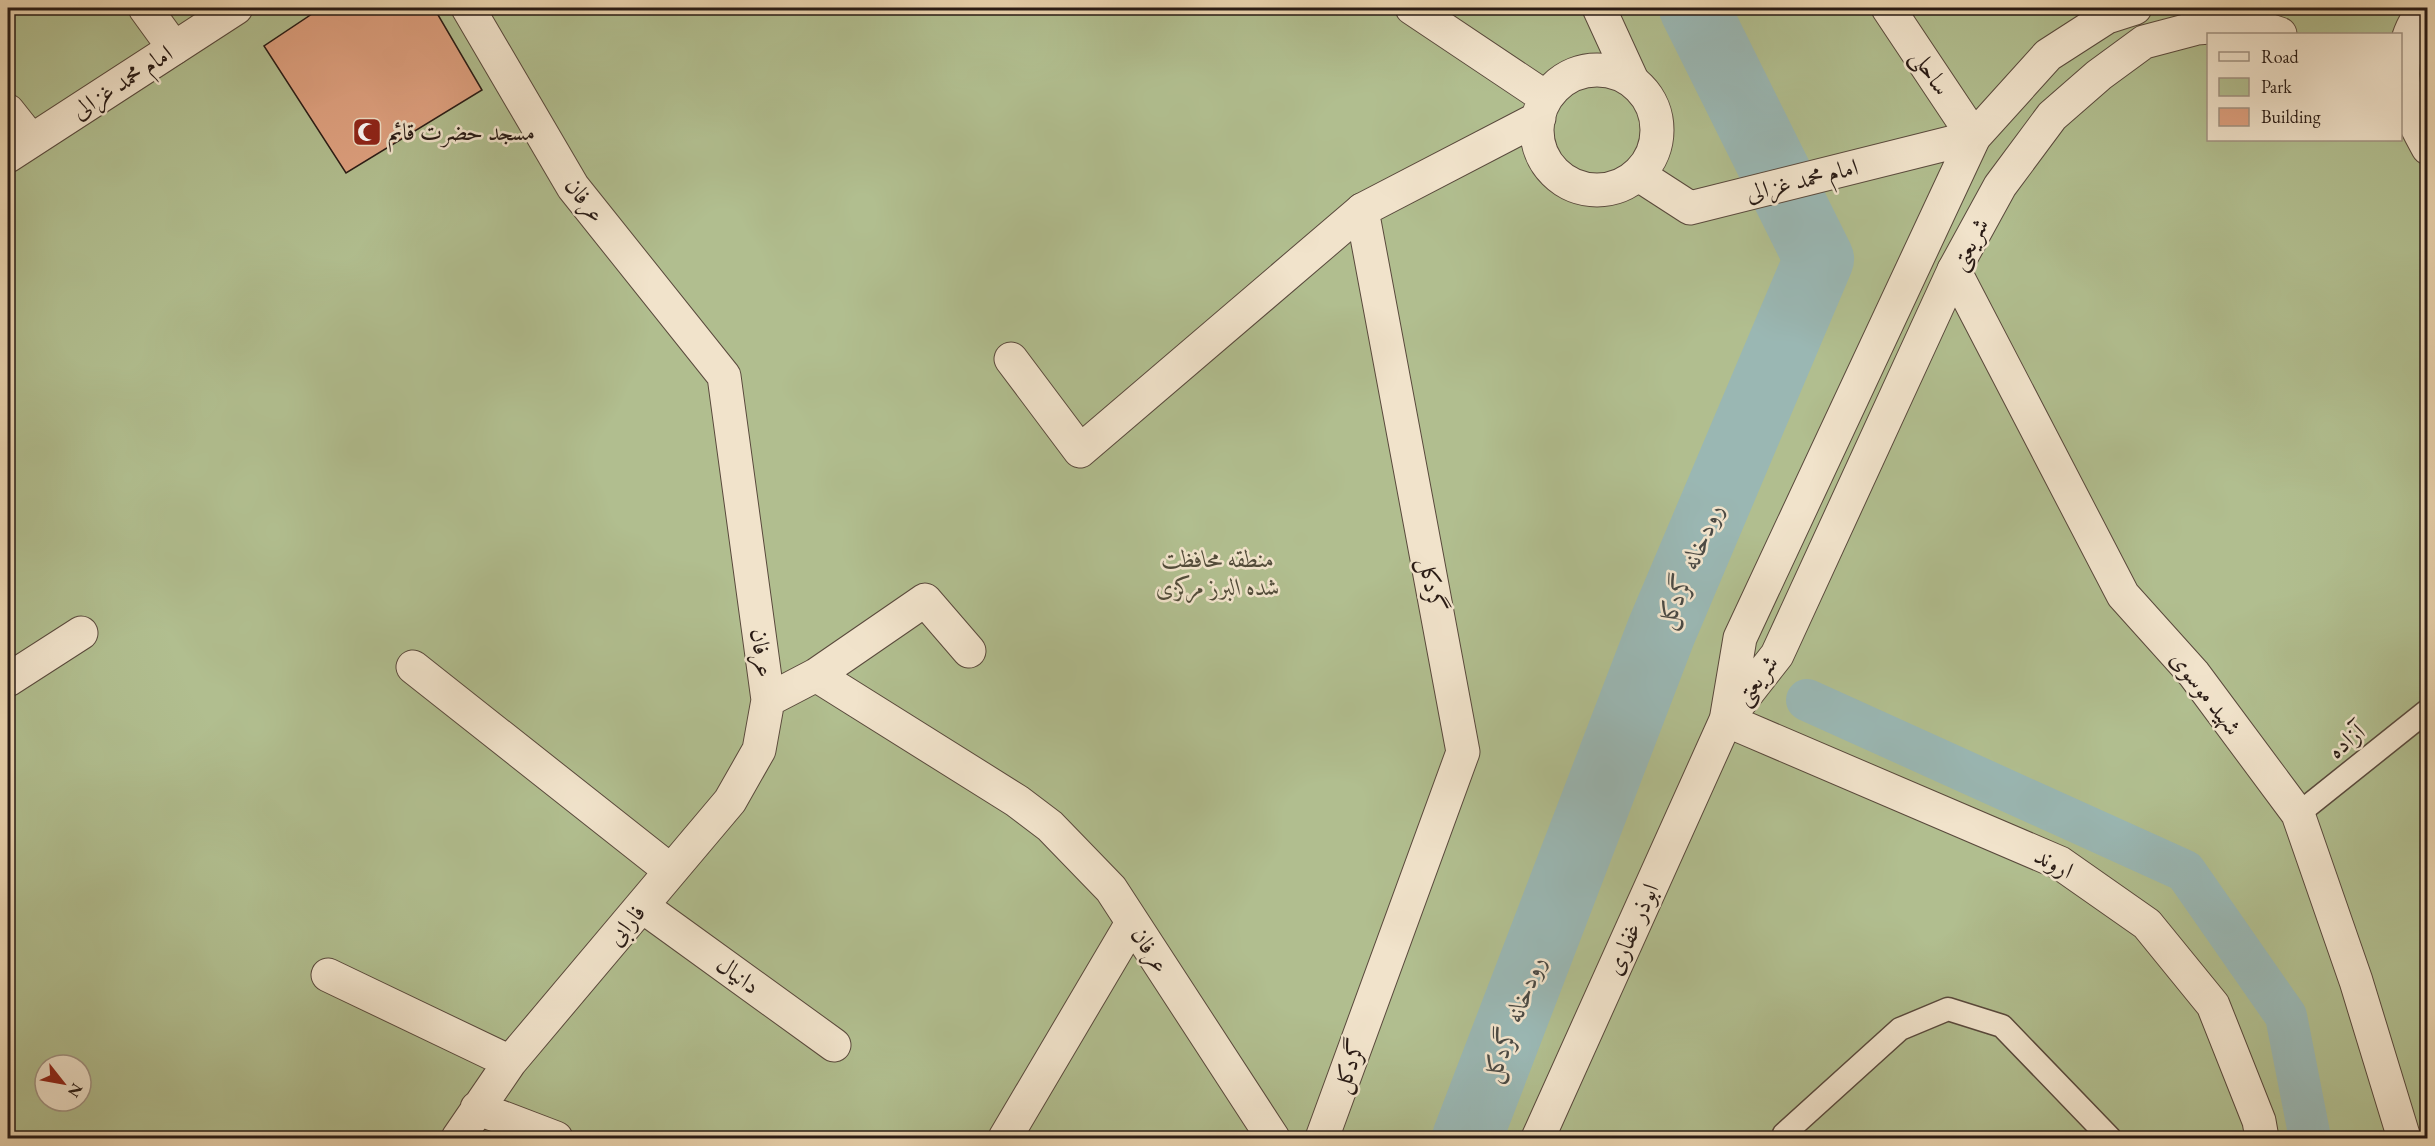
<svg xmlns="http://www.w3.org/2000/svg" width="2435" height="1146" font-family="'EB Garamond',Amiri,serif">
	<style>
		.green { fill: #b1be8f; stroke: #6d6c52; stroke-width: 1.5; fill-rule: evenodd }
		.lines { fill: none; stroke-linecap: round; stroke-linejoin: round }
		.canal { stroke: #9ab7b3; stroke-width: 42 }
		.river { stroke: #9ab7b3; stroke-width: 70 }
		.building { fill: #dea07f; stroke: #291b15; stroke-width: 1.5 }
		.service-casing { stroke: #59493c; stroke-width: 25 }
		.minor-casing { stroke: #59493c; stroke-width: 35 }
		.tertiary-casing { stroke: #59493c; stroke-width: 35 }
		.service { stroke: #f1e3cb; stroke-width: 22 }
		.minor { stroke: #f1e3cb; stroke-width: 33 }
		.tertiary { stroke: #f1e3cb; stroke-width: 33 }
		.labels { text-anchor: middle; stroke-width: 5; stroke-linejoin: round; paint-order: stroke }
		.street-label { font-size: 24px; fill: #291b15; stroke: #f1e3cb }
		.poi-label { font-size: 24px; fill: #291b15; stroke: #f1e3cb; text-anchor: start }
		.park-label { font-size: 24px; font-style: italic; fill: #524c3a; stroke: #f1e3cb }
		.water-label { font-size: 26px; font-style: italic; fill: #4b4a44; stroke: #f1e3cb }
	</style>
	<rect width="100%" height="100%" fill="#ead4af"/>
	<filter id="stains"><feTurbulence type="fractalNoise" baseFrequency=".00333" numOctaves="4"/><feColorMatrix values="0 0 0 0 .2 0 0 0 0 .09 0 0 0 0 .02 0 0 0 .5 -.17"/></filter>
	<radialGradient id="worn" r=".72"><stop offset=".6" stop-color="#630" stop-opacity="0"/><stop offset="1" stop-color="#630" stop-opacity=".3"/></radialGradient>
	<!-- green -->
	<path class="green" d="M8 8H2427V1138H8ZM2208 34H2400V140H2208ZM45 1065H81V1101H45Z"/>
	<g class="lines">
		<!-- canal -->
		<path class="canal" d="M1807 700 2185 871 2286 1016 2310 1138"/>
		<!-- river -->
		<path class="river" d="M1467 1138 1661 632 1819 259 1694 8"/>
	</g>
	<!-- building -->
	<path class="building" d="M321 8H434L482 90 346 173 264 46Z"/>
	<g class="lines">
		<!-- service casing -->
		<g class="service-casing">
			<path id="service" d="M2298 814 2428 710
				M1784 1134 1900 1029 1948 1009 2002 1026 2110 1138"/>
		</g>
		<!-- minor casing -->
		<g class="minor-casing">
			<path id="minor" d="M145 8 174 48
				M1599 8 1632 80
				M1888 8 1974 137
				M8 111 31 140
				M1954 270 2123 595 2194 674 2298 814 2356 981 2404 1138
				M1011 359 1080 451 1362 210
				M413 667 671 871
				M816 675 925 600 969 651
				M8 680 81 633
				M768 700 816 675 1017 801 1050 826 1111 889 1273 1138
				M1726 720 2060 863 2147 924 2213 1005 2259 1121 2262 1138
				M642 906 834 1045
				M328 975 510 1062
				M477 1108 556 1138
				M458 1138 510 1062 730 801 759 750 768 700 724 376 573 187 468 8
				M1005 1138 1132 923"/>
		</g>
		<!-- tertiary casing -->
		<g class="tertiary-casing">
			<path id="tertiary" d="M1412 8 1545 97
				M2427 8C2404 29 2399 70 2406 100 2410 116 2420 133 2428 148
				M1537 130a60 60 0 1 1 120 0a60 60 0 1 1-120 0Z
				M8 156 236 8
				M1639 175 1690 208 1974 137
				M1727 715 1740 638 1974 137 2048 55 2107 17 2135 8
				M1322 1138 1463 752 1362 210 1539 118
				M1538 1138 1726 720 1777 655 1954 270 2000 186 2052 116 2099 75 2144 42 2197 28 2250 24 2280 34"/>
		</g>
		<!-- service -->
		<use href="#service" class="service"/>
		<!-- minor -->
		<use href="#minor" class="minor"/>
		<!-- tertiary -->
		<use href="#tertiary" class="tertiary"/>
	</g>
	<!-- icons -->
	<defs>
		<g id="mosque-square" transform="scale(1.5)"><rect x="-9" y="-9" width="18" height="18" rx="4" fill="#8f2418" stroke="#f1e3cb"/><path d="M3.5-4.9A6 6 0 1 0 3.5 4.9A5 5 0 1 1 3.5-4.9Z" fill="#fff"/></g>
	</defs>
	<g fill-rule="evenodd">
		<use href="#mosque-square" x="367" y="132"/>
	</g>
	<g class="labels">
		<!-- street labels -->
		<g class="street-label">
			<text transform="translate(1931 72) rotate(56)" y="8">ساحلی</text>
			<text transform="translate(122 82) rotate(-33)" y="8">امام محمد غزالی</text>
			<text transform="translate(1802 180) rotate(-14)" y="8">امام محمد غزالی</text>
			<text transform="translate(585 200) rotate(53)" y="8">عرفان</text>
			<text transform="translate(1969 244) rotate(-62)" y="8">شریعتی</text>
			<text transform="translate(1432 585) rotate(79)" y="8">گردکل</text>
			<text transform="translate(762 653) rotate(82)" y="8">عرفان</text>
			<text transform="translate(1756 680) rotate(-53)" y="8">شریعتی</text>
			<text transform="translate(2206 693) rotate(52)" y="8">شهید موسوی</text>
			<text transform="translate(2346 741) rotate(-39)" y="8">آزاده</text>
			<text transform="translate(2054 863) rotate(28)" y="8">اروند</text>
			<text transform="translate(626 925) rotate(-50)" y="8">فارابی</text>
			<text transform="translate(1632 929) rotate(-66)" y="8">ابوذر غفاری</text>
			<text transform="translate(1150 950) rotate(57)" y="8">عرفان</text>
			<text transform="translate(738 975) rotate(36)" y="8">دانیال</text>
			<text transform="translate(1349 1066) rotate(-70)" y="8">گردکل</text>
		</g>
		<!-- poi labels -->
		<g class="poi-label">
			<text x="388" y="140">مسجد حضرت قائم</text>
		</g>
		<!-- park labels -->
		<g class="park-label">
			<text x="1218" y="567">منطقه محافظت<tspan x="1218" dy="28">شده البرز مرکزی</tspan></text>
		</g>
		<!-- water labels -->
		<g class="water-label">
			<text transform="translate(1689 566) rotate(-67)" y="9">رودخانه گردکل</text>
			<text transform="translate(1513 1019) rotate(-69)" y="9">رودخانه گردکل</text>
		</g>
	</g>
	<!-- margin -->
	<rect width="2435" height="1146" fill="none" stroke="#ead4af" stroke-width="30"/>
	<rect x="9" y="9" width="2417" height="1128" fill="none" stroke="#291b15" stroke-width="3"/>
	<rect x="15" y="15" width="2405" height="1116" fill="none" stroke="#291b15" stroke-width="1.5"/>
	<!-- legend -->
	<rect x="2207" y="33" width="195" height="108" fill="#f1e3cb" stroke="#a19382" stroke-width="1.5"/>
	<rect x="2219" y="52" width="30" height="9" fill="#f1e3cb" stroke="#a19382" stroke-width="1.5"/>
	<text x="2261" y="63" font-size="18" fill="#291b15">Road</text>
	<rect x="2219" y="78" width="30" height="18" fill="#b1be8f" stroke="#a19382" stroke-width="1.5"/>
	<text x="2261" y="93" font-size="18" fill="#291b15">Park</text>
	<rect x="2219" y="108" width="30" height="18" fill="#dea07f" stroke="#a19382" stroke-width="1.5"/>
	<text x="2261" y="123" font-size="18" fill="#291b15">Building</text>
	<!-- north arrow -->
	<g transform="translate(63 1083) rotate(121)"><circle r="28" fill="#f1e3cb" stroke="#a19382" stroke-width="1.5"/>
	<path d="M0-4.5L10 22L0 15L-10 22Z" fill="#8f2418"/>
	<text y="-9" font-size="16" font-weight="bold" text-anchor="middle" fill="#291b15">N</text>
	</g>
	<rect width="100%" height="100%" filter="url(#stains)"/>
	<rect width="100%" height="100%" fill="url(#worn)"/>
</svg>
